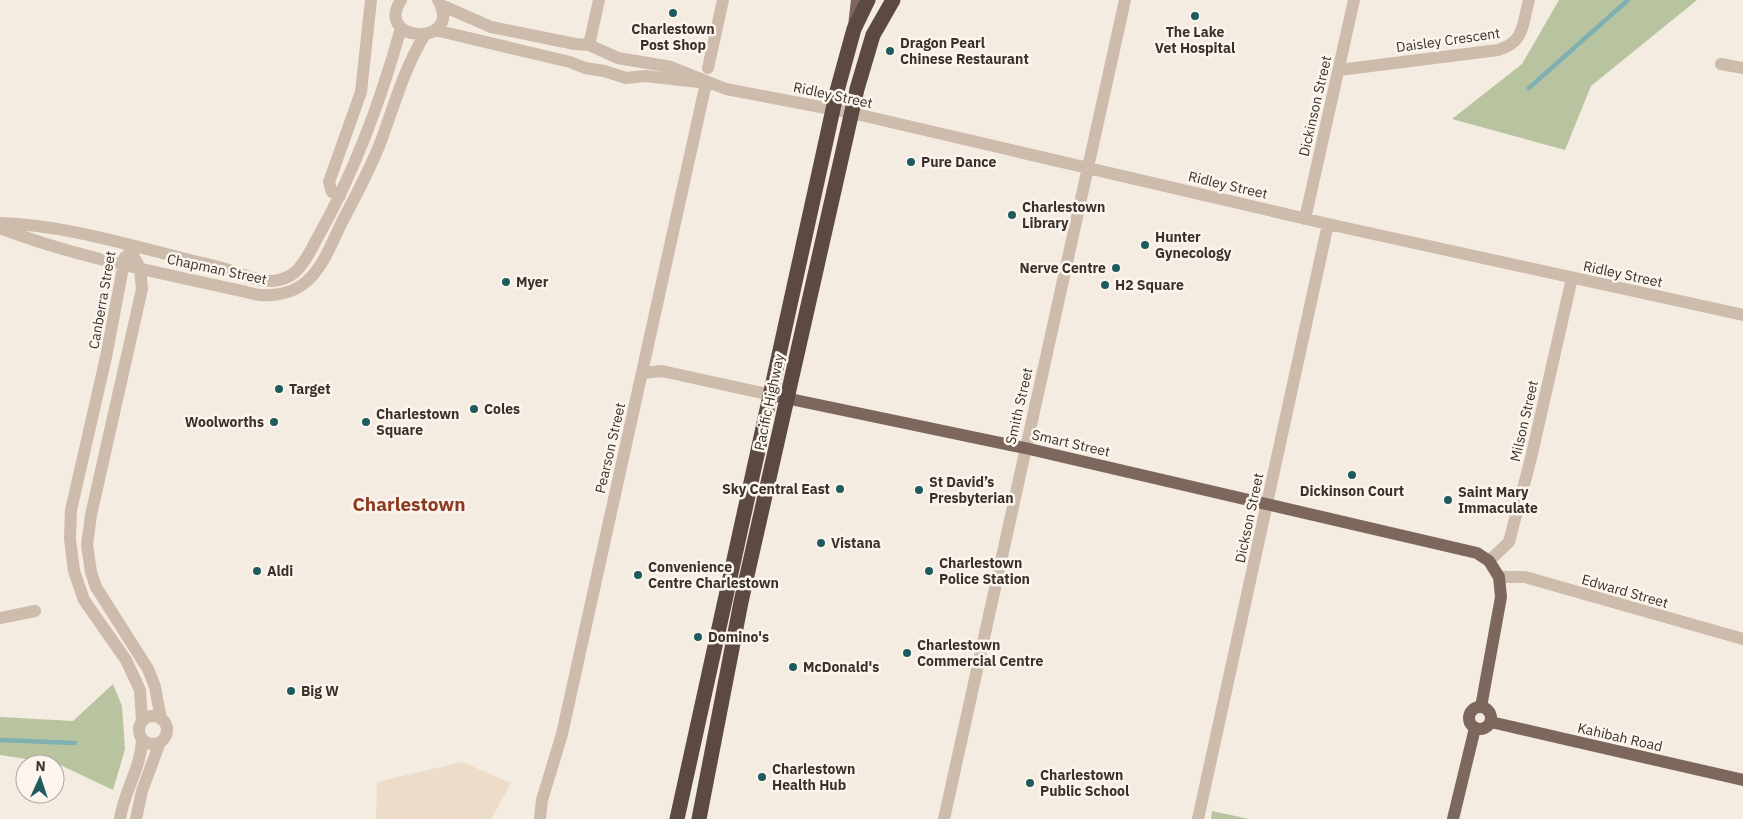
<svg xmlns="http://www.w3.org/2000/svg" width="1743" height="819" font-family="'IBM Plex Sans',sans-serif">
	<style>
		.green { fill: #b8c4a0 }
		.plaza { fill: #ecdcc8 }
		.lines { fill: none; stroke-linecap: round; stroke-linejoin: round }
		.stream { stroke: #7fb0b2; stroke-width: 4.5 }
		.minor { stroke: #cdbbac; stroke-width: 12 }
		.major { stroke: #7d675c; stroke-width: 12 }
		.highway { stroke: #5c4a42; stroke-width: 15 }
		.poi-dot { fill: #1f5a5e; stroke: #fbf5ee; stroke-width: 2 }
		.labels { text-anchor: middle; stroke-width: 5; stroke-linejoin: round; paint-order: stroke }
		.poi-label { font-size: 14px; font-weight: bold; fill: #3b302b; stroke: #fbf5ee; text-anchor: start }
		.street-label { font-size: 14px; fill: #3b302b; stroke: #fbf5ee }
		.district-label { font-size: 19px; font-weight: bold; fill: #8c3b22; stroke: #fbf5ee }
	</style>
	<rect width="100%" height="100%" fill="#f4ebe1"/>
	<!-- green -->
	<path class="green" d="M1559 0H1697L1591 86 1565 150 1452 119 1522 64Z
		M113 684 122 706 125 749 113 790 58 764 0 755V717L73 721Z
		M1212 811 1249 819H1211Z"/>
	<!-- plaza -->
	<path class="plaza" d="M462 762 511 783 491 819H376L377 782Z"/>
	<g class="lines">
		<!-- stream -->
		<path class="stream" d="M1529 88 1628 0
			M0 740 75 743"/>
		<!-- minor -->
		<path class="minor" d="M401 0C373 44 465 47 438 0
			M441 5 491 27 575 44 589 45 618 58 671 67 726 89 852 113 1328 224 1743 315
			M435 30 570 62 585 68 604 71 626 78 645 76 699 82
			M589 45 599 0
			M1721 64 1743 68
			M708 68 723 0
			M1339 70 1498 50C1525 42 1522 25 1529 0
			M340 196 332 192 329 182 361 92 371 0
			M1305 219 1354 0
			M0 223C72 225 148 251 219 267 236 271 256 282 273 281 281 280 289 277 294 273 306 263 312 247 319 235 356 169 381 100 401 28
			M0 228C83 260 173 275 259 295 276 296 292 294 306 282 323 267 331 245 341 224 355 197 370 170 381 141 394 106 404 69 424 36
			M127 245 140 268 142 289 91 515 87 545 91 572 96 587 148 669 155 687 161 719
			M125 257 106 357 71 510 70 539 74 571 84 600 126 660 140 690 142 720
			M642 373 662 371 771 395
			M1489 561 1509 542 1531 458 1572 278
			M1499 577H1525L1743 639
			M0 618 35 611
			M139 730a14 14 0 1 1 28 0a14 14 0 1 1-28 0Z
			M120 819C124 791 141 768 142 740
			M136 819 142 791 160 742
			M540 819 542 800 562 734 706 83
			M944 819 1125 0
			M1198 819 1328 224"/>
		<!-- major -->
		<path class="major" d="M854 26 857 0
			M771 395 1025 448 1477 553 1489 561 1499 577 1501 597 1481 707
			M1469 718a11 11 0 1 1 22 0a11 11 0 1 1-22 0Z
			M1491 722 1743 780
			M1453 819 1475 728"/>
		<!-- highway -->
		<path class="highway" d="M677 819 837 91 854 29 868 0
			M699 819 741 602 857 89 873 35 893 0"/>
	</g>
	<!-- markers -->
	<g class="poi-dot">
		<circle cx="673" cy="13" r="5"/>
		<circle cx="1195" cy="16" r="5"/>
		<circle cx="890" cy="51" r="5"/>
		<circle cx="911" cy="162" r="5"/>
		<circle cx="1012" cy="215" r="5"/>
		<circle cx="1145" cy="245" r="5"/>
		<circle cx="1116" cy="268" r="5"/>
		<circle cx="506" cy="282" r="5"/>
		<circle cx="1105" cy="285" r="5"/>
		<circle cx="279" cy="389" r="5"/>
		<circle cx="474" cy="409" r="5"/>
		<circle cx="274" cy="422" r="5"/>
		<circle cx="366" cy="422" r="5"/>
		<circle cx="1352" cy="475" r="5"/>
		<circle cx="840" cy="489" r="5"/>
		<circle cx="919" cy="490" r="5"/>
		<circle cx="1448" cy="500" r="5"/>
		<circle cx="821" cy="543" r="5"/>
		<circle cx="257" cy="571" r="5"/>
		<circle cx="929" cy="571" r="5"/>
		<circle cx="638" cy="575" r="5"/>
		<circle cx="698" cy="637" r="5"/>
		<circle cx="907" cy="653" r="5"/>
		<circle cx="793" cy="667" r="5"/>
		<circle cx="291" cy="691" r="5"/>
		<circle cx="762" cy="777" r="5"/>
		<circle cx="1030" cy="783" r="5"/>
	</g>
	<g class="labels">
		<!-- poi labels -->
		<g class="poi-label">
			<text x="673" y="34" text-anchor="middle">Charlestown<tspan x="673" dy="16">Post Shop</tspan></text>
			<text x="1195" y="37" text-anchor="middle">The Lake<tspan x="1195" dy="16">Vet Hospital</tspan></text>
			<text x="900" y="48">Dragon Pearl<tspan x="900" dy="16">Chinese Restaurant</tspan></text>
			<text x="921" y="167">Pure Dance</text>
			<text x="1022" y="212">Charlestown<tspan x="1022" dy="16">Library</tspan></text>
			<text x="1155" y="242">Hunter<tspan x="1155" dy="16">Gynecology</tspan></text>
			<text x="1106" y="273" text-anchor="end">Nerve Centre</text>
			<text x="516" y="287">Myer</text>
			<text x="1115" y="290">H2 Square</text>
			<text x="289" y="394">Target</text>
			<text x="484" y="414">Coles</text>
			<text x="376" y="419">Charlestown<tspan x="376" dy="16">Square</tspan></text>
			<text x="264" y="427" text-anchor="end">Woolworths</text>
			<text x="929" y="487">St David’s<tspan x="929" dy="16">Presbyterian</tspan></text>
			<text x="830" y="494" text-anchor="end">Sky Central East</text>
			<text x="1352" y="496" text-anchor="middle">Dickinson Court</text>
			<text x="1458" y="497">Saint Mary<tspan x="1458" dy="16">Immaculate</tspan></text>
			<text x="831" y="548">Vistana</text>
			<text x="939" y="568">Charlestown<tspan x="939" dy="16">Police Station</tspan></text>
			<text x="648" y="572">Convenience<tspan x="648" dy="16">Centre Charlestown</tspan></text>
			<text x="267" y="576">Aldi</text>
			<text x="708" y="642">Domino's</text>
			<text x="917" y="650">Charlestown<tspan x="917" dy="16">Commercial Centre</tspan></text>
			<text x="803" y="672">McDonald's</text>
			<text x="301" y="696">Big W</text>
			<text x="772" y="774">Charlestown<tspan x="772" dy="16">Health Hub</tspan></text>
			<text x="1040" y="780">Charlestown<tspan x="1040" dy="16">Public School</tspan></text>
		</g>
		<!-- street labels -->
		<g class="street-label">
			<text transform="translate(1448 40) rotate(-8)" y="5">Daisley Crescent</text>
			<text transform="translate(833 95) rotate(12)" y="5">Ridley Street</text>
			<text transform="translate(1315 106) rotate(-77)" y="5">Dickinson Street</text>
			<text transform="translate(1228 185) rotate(13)" y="5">Ridley Street</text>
			<text transform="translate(217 269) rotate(12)" y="5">Chapman Street</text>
			<text transform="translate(1623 274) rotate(12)" y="5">Ridley Street</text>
			<text transform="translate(102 300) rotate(-80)" y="5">Canberra Street</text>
			<text transform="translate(769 402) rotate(-78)" y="5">Pacific Highway</text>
			<text transform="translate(1019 406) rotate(-77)" y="5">Smith Street</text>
			<text transform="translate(1524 421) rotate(-77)" y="5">Milson Street</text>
			<text transform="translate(1071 443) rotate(13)" y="5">Smart Street</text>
			<text transform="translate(610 448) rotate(-77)" y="5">Pearson Street</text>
			<text transform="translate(1249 518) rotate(-78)" y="5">Dickson Street</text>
			<text transform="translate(1625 591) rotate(16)" y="5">Edward Street</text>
			<text transform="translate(1620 737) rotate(13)" y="5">Kahibah Road</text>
		</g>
		<!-- district labels -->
		<g class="district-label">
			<text x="409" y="511">Charlestown</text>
		</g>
	</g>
	<!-- north arrow -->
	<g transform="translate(40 779) rotate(3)"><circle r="24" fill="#fbf5ee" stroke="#aea6a0"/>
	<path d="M0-4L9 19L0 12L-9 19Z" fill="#1f5a5e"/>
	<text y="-8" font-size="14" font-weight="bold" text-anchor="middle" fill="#3b302b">N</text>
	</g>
</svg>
